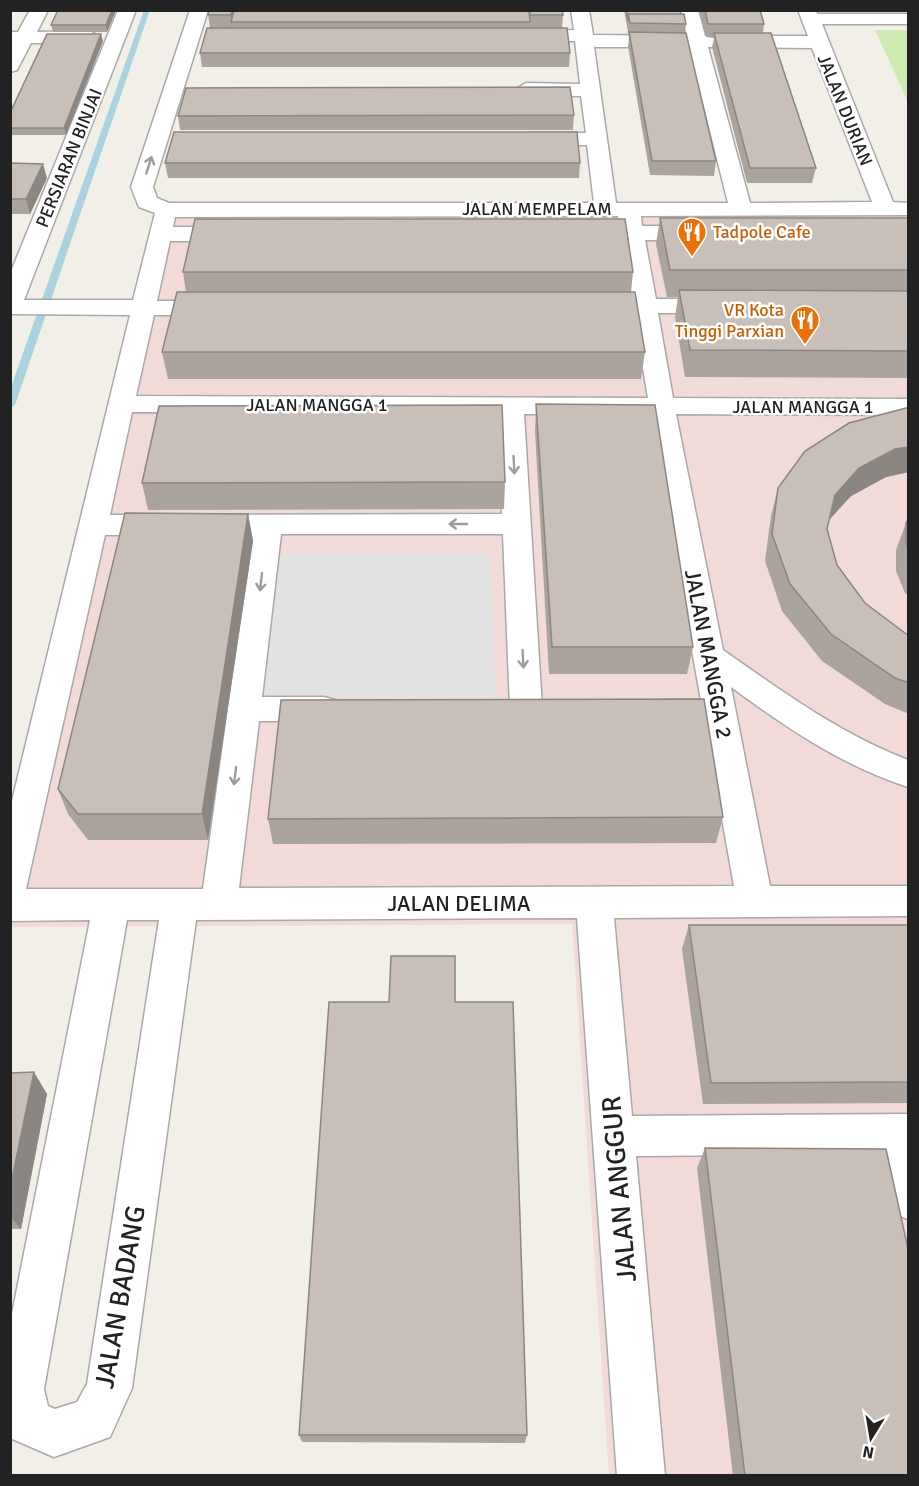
<svg xmlns="http://www.w3.org/2000/svg" width="919" height="1486" font-family="Signika,sans-serif">
	<style>
		.commercial { fill: #f2dad9 }
		.grass { fill: #cdebb0 }
		.parking { fill: #e2e2e2 }
		.lines { fill: none; stroke-linecap: round; stroke-linejoin: round }
		.stream { fill: #aad3df; fill-rule: evenodd }
		.minor-casing { stroke: #a9a9a9; stroke-width: 3 }
		.minor { fill: #fff; fill-rule: evenodd }
		.wall { fill: #aba49e }
		.shaded-wall { fill: #8b8681 }
		.building { fill: #c7bfb8; stroke: #8b8681; stroke-width: 1.5 }
		.oneway { stroke: #9c9c9c }
		.labels { text-anchor: middle; stroke-width: 5; stroke-linejoin: round; paint-order: stroke }
		.far-street-label { font-size: 18px; fill: #222; stroke: #fff }
		.far-food-label { font-size: 18px; fill: #c56008; stroke: #fff; text-anchor: start }
		.street-label { font-size: 22px; fill: #222; stroke: #fff }
		.near-street-label { font-size: 27px; fill: #222; stroke: #fff }
	</style>
	<rect width="100%" height="100%" fill="#f2efe9"/>
	<!-- commercial -->
	<path class="commercial" d="M165 204H908V1475H609L572 924 11 927V811Z"/>
	<!-- grass -->
	<path class="grass" d="M875 30H908V102Z"/>
	<!-- parking -->
	<path class="parking" d="M277 554H491L496 714H257Z"/>
	<g class="lines">
		<!-- stream -->
		<path class="stream" d="M144 10H150L15 405 10 408V390Z"/>
		<!-- minor casing -->
		<g class="minor-casing">
			<path id="minor" d="M30 10H48L37 32 90 31 99 37 90 43H31L17 70 10 72V32H18Z
				M118 10H136L24 300H133L155 213 139 207 131 187 190 10H208L153 187 157 198 169 203H594L587 145H532L525 143 522 139 525 135 532 133H586L581 96 526 95 516 89 526 83 580 84 575 41H523L517 39 514 35 517 31 574 30 571 10H589L593 35 687 36 680 10H698L705 36H808L798 10H816L817 14H908V24H822L893 202 908 203V215L641 216 642 226H703L711 228 714 233 711 238 703 240H645L656 299H721L729 301 733 306 729 311 721 313H658L673 398 908 399V415L676 414 723 650C783 692 840 734 908 760V787C841 765 787 728 731 687L770 886H908V916L614 918 632 1116 908 1114V1219L893 1213 887 1198 878 1154 636 1156 665 1476H617L577 918 196 920 132 1388 110 1437 54 1457 10 1438V1324L90 920 10 921V809L130 315 10 314V274ZM594 47H689L728 203H616ZM708 47 812 48 872 202 750 203ZM618 216 620 226 575 228 572 233 575 238 622 240 632 299 584 301 580 306 584 311 634 313 648 398 136 396 154 315H217L225 313 229 308 225 303 217 301H157L170 241H238L246 239 249 234 246 229 238 227H173L175 217ZM132 412 498 413 502 514 110 515ZM524 414H650L734 886 239 888 259 721H324L335 718 340 709 335 700 324 697H262L281 534H503L510 708 515 717 526 720 537 717 542 708ZM252 534 203 889H26L105 535ZM127 920H159L87 1384 77 1402 55 1409 48 1406 44 1389Z"/>
		</g>
		<!-- minor -->
		<use href="#minor" class="minor"/>
	</g>
	<!-- wall -->
	<path class="wall" d="M116 10 107 32H53L51 25Z
		M624 10H680L686 24 685 33 716 161 714 176 650 175 628 46 629 37Z
		M699 10H760L764 24 763 33 816 168 812 183H747L712 47 714 38 706 37Z
		M208 15H563L562 28 570 53 569 67H202L200 53 210 28Z
		M103 41 66 135H10V113Z
		M574 115 573 130H180L178 116Z
		M10 163 47 178 30 214H10Z
		M165 163H580L579 178H168Z
		M660 218H909V378L685 377 675 317 678 297H667L656 244Z
		M183 272H633L631 292 645 352 641 379H168L162 352 186 292Z
		M536 404 693 647 687 674H549L535 432Z
		M909 408V472L886 477 851 496 829 520 827 529 837 565 865 603 909 636V714L885 704 822 661 782 611 765 561 771 516 778 488Z
		M505 482 504 509 148 510 142 483Z
		M248 514 253 541 208 840H88L68 814 58 789Z
		M909 518V596L905 593 896 571V550L906 523Z
		M723 817 716 843 273 844 268 819Z
		M689 925H909V1103L703 1104 682 949Z
		M455 1002 527 1435 525 1443 302 1442 299 1435Z
		M10 1073 47 1094 21 1229H10Z
		M705 1148 909 1476H733L697 1168Z"/>
	<!-- shaded-wall -->
	<path class="shaded-wall" d="M112 10H116L107 32 106 25Z
		M232 10H237L231 22 232 29 231 15Z
		M101 34 103 41 66 135 64 128Z
		M43 164 47 178 30 214 26 199Z
		M909 447V472L886 477 851 496 827 522 835 495 859 468 895 449Z
		M248 514 253 541 208 840 202 814Z
		M34 1072 47 1094 21 1229 10 1216V1189Z"/>
	<!-- building -->
	<path class="building" d="M58 10H112L106 25H51Z
		M209 10H232L231 15H208Z
		M234 10H529L530 22H231Z
		M530 10H562L563 15H530Z
		M626 10H680L681 14H628V21Z
		M705 10H760L764 24H708Z
		M628 14H684L686 24 630 23Z
		M207 28H567L570 53H200Z
		M629 32 686 33 716 161H652Z
		M714 33H771L816 168H750Z
		M47 34H101L64 128H10V113Z
		M570 87 574 115 178 116 186 88Z
		M174 132H577L580 163H165Z
		M10 163 43 164 26 199H10Z
		M660 218H909V270H670Z
		M195 219H625L633 272H183Z
		M679 290 909 291V351L690 350Z
		M177 292H635L645 352H162Z
		M536 404 655 405 693 647H552Z
		M502 405 505 482 142 483 159 406Z
		M906 408H909V447L895 449 859 468 835 495 827 529 837 565 865 603 909 636V683L895 678 831 634 790 584 772 534 778 488 805 451 849 423Z
		M125 513 248 514 202 814H78L58 789Z
		M909 518V550L906 543V523Z
		M704 699 723 817 268 819 281 700Z
		M689 925H909V1082L711 1083Z
		M391 956H455V1002H513L527 1435H299L329 1002H389Z
		M34 1072 10 1189V1073Z
		M705 1148 886 1149 909 1253V1476H745Z"/>
	<!-- one-way arrows -->
	<defs><path id="oneway-shaft" d="M-6 0H5M1.5-3L5.5 0L1.5 3" fill="none" stroke-width="1.6" stroke-linecap="round" stroke-linejoin="round" transform="scale(1.5)"/></defs>
	<g class="oneway">
		<use href="#oneway-shaft" transform="translate(149 165) rotate(-72)"/>
		<use href="#oneway-shaft" transform="translate(514 465) rotate(87)"/>
		<use href="#oneway-shaft" transform="translate(458 524) rotate(180)"/>
		<use href="#oneway-shaft" transform="translate(261 582) rotate(97)"/>
		<use href="#oneway-shaft" transform="translate(523 659) rotate(87)"/>
		<use href="#oneway-shaft" transform="translate(235 776) rotate(97)"/>
	</g>
	<!-- icons -->
	<defs>
		<g id="restaurant-pin" transform="scale(1.5)"><path d="M0 17L-7.5 6A9.5 9.5 0 1 1 7.5 6Z" fill="#e8710a" stroke="#fff"/><path d="M-5-6h1v4h1v-4h1v4h1v-4h1v5L-1.5 .5V6h-2V.5L-5-1ZM5-6V6H3V1.5H1.5Q1.5-4 5-6Z" fill="#fff"/></g>
	</defs>
	<g fill-rule="evenodd">
		<use href="#restaurant-pin" x="692" y="232"/>
		<use href="#restaurant-pin" x="805" y="320"/>
	</g>
	<g class="labels">
		<!-- far-street labels -->
		<g class="far-street-label">
			<text transform="translate(845 110) rotate(68)" y="6">JALAN DURIAN</text>
			<text transform="translate(69 158) rotate(-68)" y="6">PERSIARAN BINJAI</text>
			<text x="537" y="215">JALAN MEMPELAM</text>
			<text x="317" y="411">JALAN MANGGA 1</text>
			<text x="803" y="413">JALAN MANGGA 1</text>
		</g>
		<!-- far-food labels -->
		<g class="far-food-label">
			<text x="713" y="238">Tadpole Cafe</text>
			<text x="784" y="316" text-anchor="end">VR Kota<tspan x="784" dy="21">Tinggi Parxian</tspan></text>
		</g>
		<!-- street labels -->
		<g class="street-label">
			<text transform="translate(709 654) rotate(79)" y="8">JALAN MANGGA 2</text>
			<text x="459" y="911">JALAN DELIMA</text>
		</g>
		<!-- near-street labels -->
		<g class="near-street-label">
			<text transform="translate(619 1189) rotate(-95)" y="9">JALAN ANGGUR</text>
			<text transform="translate(120 1297) rotate(-80)" y="9">JALAN BADANG</text>
		</g>
	</g>
	<!-- border -->
	<rect width="919" height="1486" fill="none" stroke="#222222" stroke-width="24"/>
	<!-- north arrow -->
	<g transform="translate(871 1438) rotate(191)" stroke="#ffffff" stroke-width="4.5" paint-order="stroke">
	<path d="M0-4.5L10 22L0 15L-10 22Z" fill="#222222"/>
	<text y="-9" font-size="16" font-weight="bold" text-anchor="middle" fill="#222222">N</text>
	</g>
</svg>
